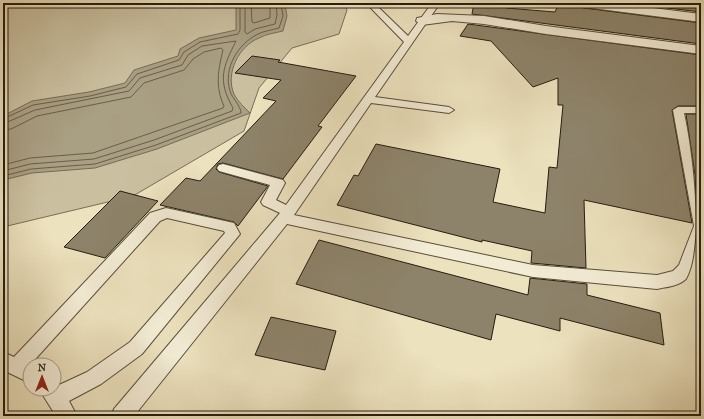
<svg xmlns="http://www.w3.org/2000/svg" width="704" height="419" font-family="'IM FELL French Canon',serif">
	<style>
		.green { fill: #cac0a0; stroke: #786e58 }
		.water { fill: #a99f83; stroke: #756b55 }
		.lines { fill: none; stroke-linecap: round; stroke-linejoin: round }
		.shore { stroke: #685e4a; stroke-width: 1 }
		.building { fill: #8d836a; stroke: #261c10 }
		.service-casing { stroke: #584e3c; stroke-width: 2 }
		.minor-casing { stroke: #584e3c; stroke-width: 2 }
		.service { fill: #f3ecd5; fill-rule: evenodd }
		.minor { fill: #f3ecd5; fill-rule: evenodd }
	</style>
	<rect width="100%" height="100%" fill="#ece2be"/>
	<filter id="stains"><feTurbulence type="fractalNoise" baseFrequency=".005" numOctaves="4"/><feColorMatrix values="0 0 0 0 .2 0 0 0 0 .09 0 0 0 0 .02 0 0 0 .5 -.17"/></filter>
	<radialGradient id="worn" r=".72"><stop offset=".6" stop-color="#630" stop-opacity="0"/><stop offset="1" stop-color="#630" stop-opacity=".3"/></radialGradient>
	<!-- green -->
	<path class="green" d="M3 3H344L347 10 339 34 292 48 259 88 244 131 133 196 3 227Z"/>
	<!-- water -->
	<path class="water" d="M236 3H283L285 5 287 16 283 31C275 33 266 34 259 38 239 46 225 73 234 94 238 102 245 108 250 113L157 149 95 168 32 173 3 180V116L32 101 89 92 125 83 134 70 178 56 180 49 199 38 236 30Z"/>
	<g class="lines">
		<!-- shore -->
		<path class="shore" d="M245 3V32L247 34 255 29 275 24 277 15 276 3
			M251 3 252 22 254 23 270 18V3
			M3 119 33 105 90 96 126 87 137 74 179 60 184 52 200 42 238 34 240 30V3
			M3 124 35 110 129 91 140 78 182 65 188 55 202 46 236 41C223 67 217 80 233 108L232 111 154 140 94 159 30 164 3 171
			M3 130 11 129 37 116 131 97 144 83 184 70 193 59 204 52 221 48 223 50C218 70 215 87 224 106L223 108 93 153 30 158 3 165
			M3 176 31 169 95 164 156 145 241 113C241 106 232 98 230 91 223 68 238 44 258 34 264 31 272 30 279 28L283 16 281 3"/>
	</g>
	<!-- building -->
	<path class="building" d="M474 3 506 6V8L555 12 559 3 584 8 701 23V44L472 14Z
		M625 3H674L701 7V12Z
		M468 24 701 55V106H678L672 110 692 223 584 200 586 268 531 263 532 251 482 240V242L337 205 354 175 358 176 376 144 500 169 493 202 545 213 549 167 557 168 563 105H558V78L533 87 491 41 460 36Z
		M252 56 280 60 278 62 356 76 318 126 322 127 283 179 223 163 218 164 216 169 219 172 268 186 238 226 234 222 160 205 186 178 200 181 276 101 263 98 281 80 235 73Z
		M686 114H701V225L697 224 695 175Z
		M120 191 158 201 105 258 64 247Z
		M319 240 528 295 530 278 587 284V295L660 313 664 345 560 318V331L496 314 491 340 296 284Z
		M271 317 336 331 325 370 255 355Z"/>
	<g class="lines">
		<!-- service casing -->
		<g class="service-casing">
			<path id="service" d="M366 3H374L408 36 432 3H440L375 97 449 107 454 110 449 113 371 103 294 215 533 265 657 275 673 271 679 265 694 226 673 110 678 107H701V113H684C693 153 704 247 686 279 679 286 666 287 657 289L533 277 287 224 134 416H111L114 409 280 213 263 205 261 202 270 185 219 171 217 168 219 165 223 164 283 180 285 183 276 200 286 205 404 42Z
				M166 208 234 223 240 234 142 354 101 384 69 401 77 416H56L39 389H54V382L59 385 87 372 130 342 225 233 224 231 167 218 160 221 30 365V383L3 370V352L14 357 150 213Z"/>
		</g>
		<!-- minor casing -->
		<g class="minor-casing">
			<path id="minor" d="M578 3H613L701 14V22L584 7Z
				M437 14 484 16 546 26 701 46V54L546 34 484 24 452 21 422 25 416 21 417 18Z"/>
		</g>
		<!-- service -->
		<use href="#service" class="service"/>
		<!-- minor -->
		<use href="#minor" class="minor"/>
	</g>
	<!-- margin -->
	<rect width="704" height="419" fill="none" stroke="#ece2be" stroke-width="16"/>
	<rect x="4" y="4" width="696" height="411" fill="none" stroke="#261c10" stroke-width="2"/>
	<rect x="8" y="8" width="688" height="403" fill="none" stroke="#261c10"/>
	<!-- north arrow -->
	<g transform="translate(42 377)"><circle r="19" fill="#f3ecd5" stroke="#a19986"/>
	<path d="M0-3L7 15L0 10L-7 15Z" fill="#8f2418"/>
	<text y="-6" font-size="11" font-weight="bold" text-anchor="middle" fill="#261c10">N</text>
	</g>
	<rect width="100%" height="100%" filter="url(#stains)"/>
	<rect width="100%" height="100%" fill="url(#worn)"/>
</svg>
